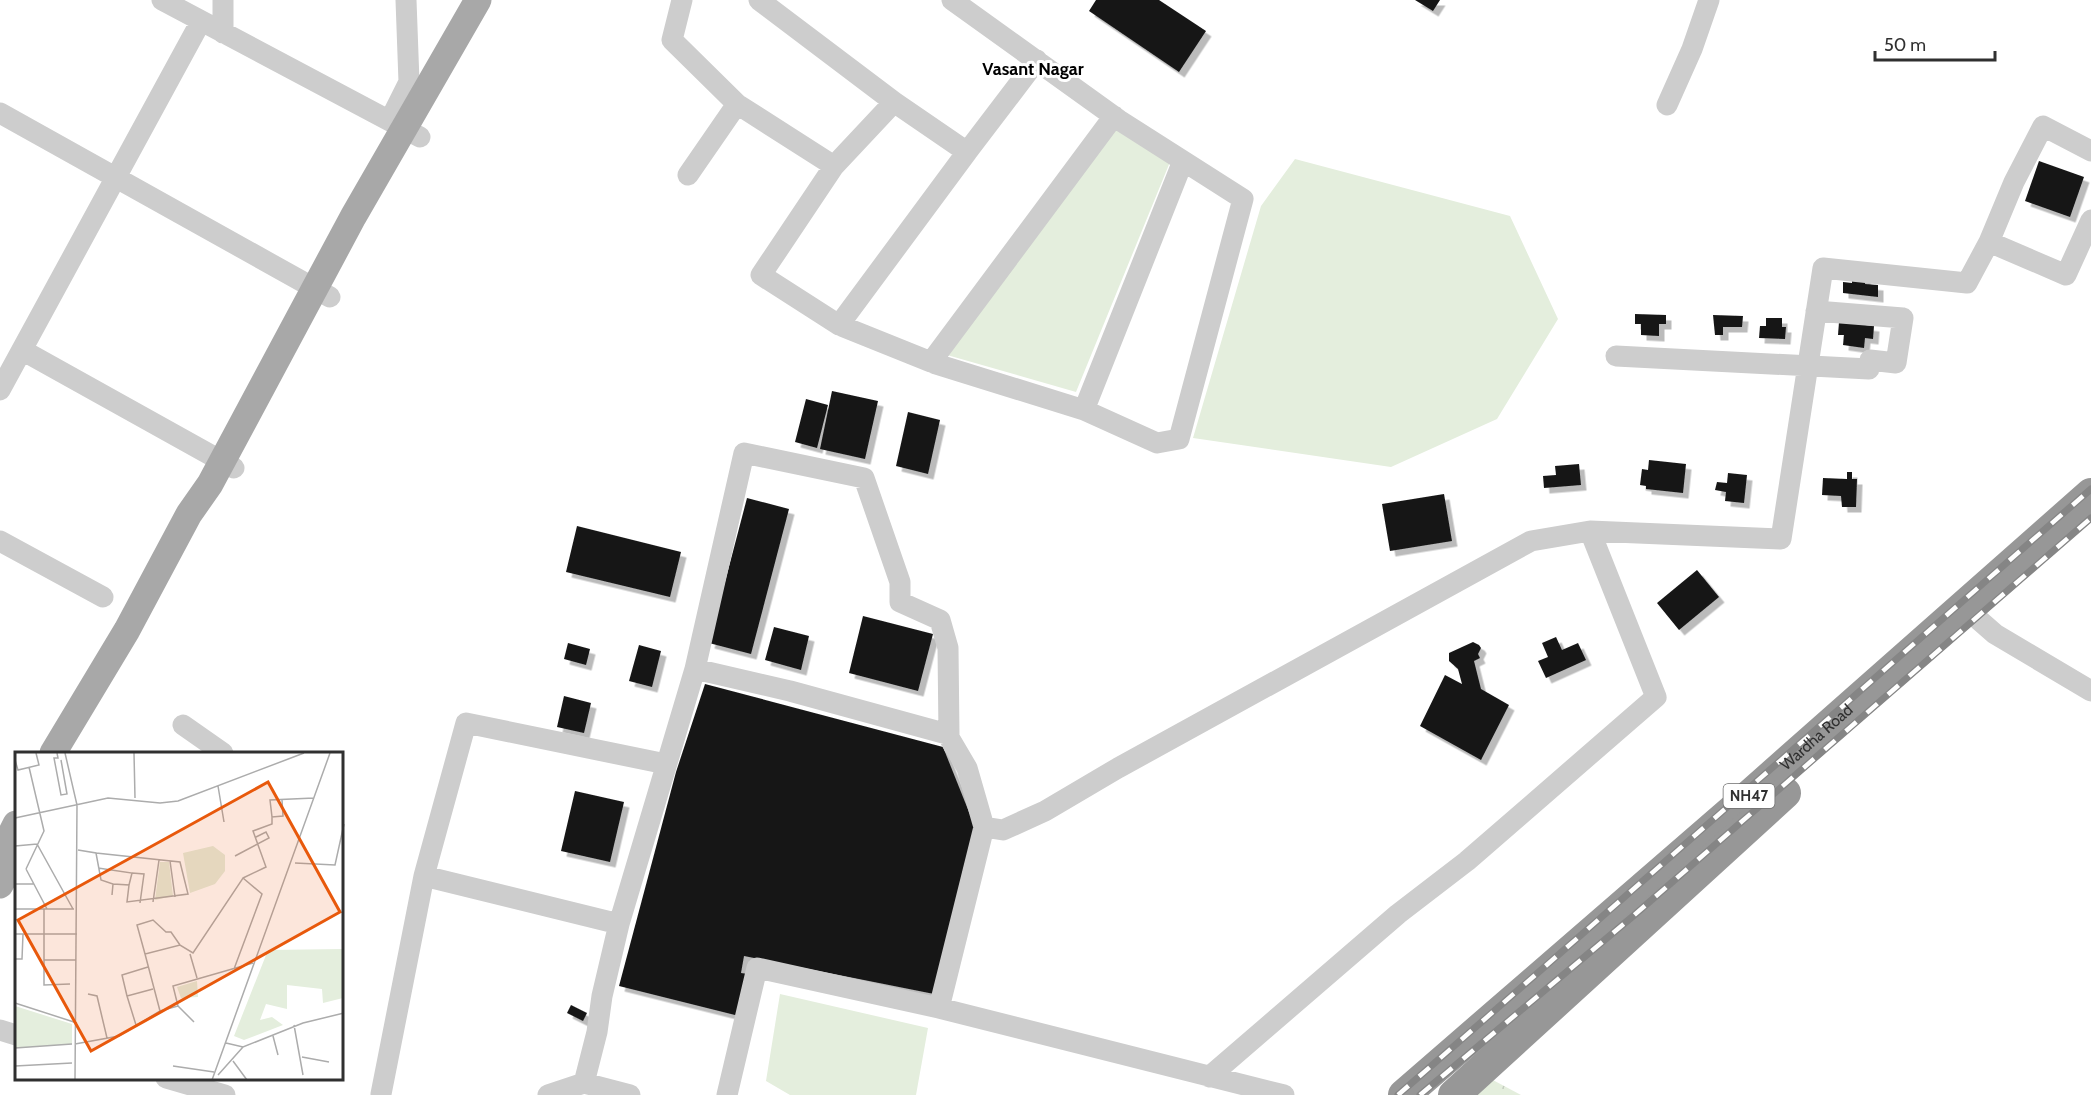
<svg xmlns="http://www.w3.org/2000/svg" width="2091" height="1095" font-family="Cabin,sans-serif">
	<style>
		.forest { fill: url(#forest-crowns) }
		.green { fill: #e4eedd }
		.building { fill: #171717; filter: url(#shadow) }
		.lines { fill: none; stroke-linecap: round; stroke-linejoin: round }
		.minor { stroke: #cdcdcd; stroke-width: 21 }
		.major { stroke: #a8a8a8; stroke-width: 27 }
		.highway { stroke: #979797; stroke-width: 32 }
		.rail-casing { stroke: #858585; stroke-width: 7 }
		.rail { stroke: #fff; stroke-width: 4.5; stroke-dasharray: 14; stroke-linecap: butt }
		.labels { text-anchor: middle; stroke-width: 6; stroke-linejoin: round; paint-order: stroke }
		.shield { fill: #fff; stroke: #6e6e6e; stroke-width: 1.5 }
		.shield-label { font-size: 15px; font-weight: bold; fill: #303030 }
		.street-label { font-size: 16px; fill: #303030; stroke: #fff }
		.neighbourhood-label { font-size: 18px; font-weight: bold; fill: #000; stroke: #fff }
		.inset-road { fill: none; stroke: #acacac; stroke-width: 1.5 }
		.view { fill: #e8590c; fill-opacity: 0.15; stroke: #e8590c; stroke-width: 3 }
		.inset-edge { fill: none; stroke: #303030; stroke-width: 3 }
	</style>
	<defs>
		<pattern id="forest-crowns" width="20" height="18" patternUnits="userSpaceOnUse" patternTransform="scale(1.5)"><rect width="20" height="18" fill="#e4eedd"/><path d="M2 6a3 3 0 1 1 6 0M12 15a3 3 0 1 1 6 0" fill="none" stroke="#c4ccbe"/></pattern>
		<filter id="shadow"><feDropShadow dx="5.5" dy="5.5" stdDeviation="0" flood-color="#0004"/></filter>
	</defs>
	<rect width="100%" height="100%" fill="#fff"/>
	<!-- forest -->
	<path class="forest" d="M1491 1079 1521 1095H1472Z"/>
	<!-- green -->
	<path class="green" d="M1116 129 1170 162 1076 392 947 355Z
		M1295 159 1510 216 1558 319 1497 419 1391 467 1193 438 1261 206Z
		M780 994 928 1028 916 1095H790L766 1081Z"/>
	<!-- building -->
	<path class="building" d="M1096 0H1159L1206 31 1179 72 1089 11Z
		M1415 0H1440L1433 11Z
		M2039 161 2084 177 2070 217 2025 201Z
		M1852 271 1866 273 1865 284 1878 285V297L1843 293V282L1852 283Z
		M1635 314 1666 315V324H1659V336L1641 335V324H1635Z
		M1713 315 1743 316 1742 327H1723V335H1715Z
		M1766 318H1782V327H1786L1785 339 1759 338 1760 326H1766Z
		M1839 322 1874 326 1873 339 1865 338 1864 348 1843 345 1844 335H1838Z
		M832 391 878 401 865 459 820 449Z
		M806 399 828 405 817 448 795 442Z
		M908 412 940 420 928 474 896 466Z
		M1649 460 1686 464 1683 493 1646 489V486L1640 485 1642 469 1648 470Z
		M1579 464 1581 485 1544 488 1543 476 1556 475 1555 466Z
		M1847 472H1852V479H1857L1856 507H1842L1841 496 1822 495 1823 478 1847 479Z
		M1728 473 1747 475 1744 503 1725 501 1726 492 1715 490 1717 482 1727 483Z
		M1444 494 1452 541 1390 551 1382 504Z
		M747 498 789 509 751 654 709 643Z
		M577 526 681 552 670 597 566 572Z
		M1697 570 1719 597 1679 630 1657 603Z
		M863 616 933 634 918 691 849 673Z
		M774 627 809 636 801 670 765 660Z
		M1556 637 1562 650 1578 643 1586 660 1546 678 1538 661 1548 657 1542 643Z
		M1473 642 1479 645 1481 648 1478 654 1480 658 1474 661 1481 689 1509 705 1481 760 1420 726 1445 675 1462 684 1458 669 1449 661V653Z
		M568 643 590 649 586 665 564 659Z
		M639 645 661 651 652 687 629 681Z
		M705 684 943 747 975 827 934 994 744 956 741 973 748 974 739 1016 619 986 676 772Z
		M564 696 591 703 584 733 557 727Z
		M575 791 624 802 610 862 561 851Z
		M571 1005 587 1013 583 1021 567 1013Z"/>
	<g class="lines">
		<!-- minor -->
		<path class="minor" d="M162 0 420 137
			M682 0 672 40 737 104 688 175
			M759 0 894 102 834 166
			M223 33V0
			M737 104 834 166 761 275 839 325 936 364 1084 410 1157 443 1179 439 1243 199 1119 120 952 0
			M1667 105 1692 49 1709 0
			M0 113 330 297
			M390 120 409 82 406 0
			M2091 151 2043 126 2014 182 1989 242 2066 275 2091 220
			M967 152 1037 60
			M839 325 967 152 894 102
			M22 350 234 468
			M1616 356 1869 369 1870 360 1896 363 1903 318 1816 311
			M931 362 1114 116
			M0 390 201 21
			M1084 410 1183 161
			M1590 531 1781 539 1823 268 1967 283 1989 242
			M0 541 103 597
			M1979 620 1995 634 2091 691
			M695 669 744 453 864 478 900 582V602L940 620 948 648 949 735
			M183 725 223 753
			M424 876 466 723 666 764
			M939 1008 984 827
			M0 1030 16 1035
			M166 1078 225 1095
			M584 1083 597 1032 602 996 619 924 695 669 790 691 947 734 967 768 984 827 1003 830 1045 811 1118 768 1531 541 1590 531 1656 697 1467 861 1398 914 1209 1077
			M381 1094 424 876 619 924
			M548 1095 584 1083 630 1095
			M727 1095 757 968 939 1008 1284 1095"/>
		<!-- major -->
		<path class="major" d="M53 753 127 630 189 514 210 484 353 217 478 0
			M0 856 16 824
			M0 885 16 855"/>
		<!-- highway -->
		<g class="highway">
			<path id="s1" d="M1404 1095 1740 804 2091 494"/>
			<path d="M1454 1095 1785 793"/>
		</g>
		<!-- rail casing -->
		<g class="rail-casing">
			<path id="rail" d="M1398 1095 2091 489
				M1420 1095 1632 917 2091 518"/>
		</g>
		<!-- rail -->
		<use href="#rail" class="rail"/>
	</g>
	<g class="labels">
		<!-- shield labels -->
		<rect class="shield" x="1723.5" y="784" width="51" height="24" rx="4.5"/>
		<g class="shield-label">
			<text x="1749" y="801">NH47</text>
		</g>
		<!-- street labels -->
		<g class="street-label">
			<text dy="6" stroke="none"><textPath href="#s1" startOffset="546">Wardha Road</textPath></text>
		</g>
		<!-- neighbourhood labels -->
		<g class="neighbourhood-label">
			<text x="1033" y="75">Vasant Nagar</text>
		</g>
	</g>
	<!-- overview -->
	<g transform="translate(15 752)">
		<rect width="328" height="328" fill="#fff"/>
		<path d="M328 197V246L308 251 307 237 272 233V257L251 252 245 268 257 265 268 273 229 288 219 284 253 198Z" fill="#e4eedd"/>
		<path d="M198 94 210 103V119L200 132 175 141 168 101ZM145 110H154L158 144 140 148ZM182 229 183 245 166 246 162 235ZM0 254 57 272V292L0 296Z" fill="#e4eedd"/>
		<path class="inset-road" d="M42 1 43 6H39L46 43 52 42 46 8M50 1 62 53 60 328M119 1 120 46M0 8 3 18 24 13 21 1M203 34 209 70M267 48 268 64 257 65 255 48 299 46M0 66 93 46 145 51 163 49 289 1M0 94 22 92 58 157M63 98 81 101 86 128 98 132 97 143M81 101 165 110 173 142 112 150 114 133 98 132M220 104 254 86 251 80 241 85M155 109 160 145M280 111 320 113 329 72M83 116 117 121 114 133M11 117 29 79 14 15M11 117 32 157M117 121 129 122 125 151M228 126 251 115 238 79 257 72V65M0 132H19M138 150 144 108M0 157H59M29 157V233L55 232M0 182H62M130 202 122 173 138 168 151 180H156L165 193M175 202 182 226M0 207H7L8 182M29 208H61M73 242 82 244 92 286M112 244 107 223 133 215M0 251 62 271M163 254 179 270M145 259 130 202 165 193 178 201 228 126 247 142 219 217M121 273 112 244 138 237M279 273 288 323M258 284 263 303M211 291 228 295 288 271 329 261M60 292 104 284 145 259 163 254 158 234 238 211M0 296 57 292M287 305 314 310M218 309 232 328M0 314 57 311M158 314 199 320M203 323 228 295M197 328 315 1"/>
		<path class="view" d="M253 30 325 160 76 299 3 168Z"/>
		<rect width="328" height="328" class="inset-edge"/>
	</g>
	<!-- scale -->
	<path d="M1875 51v9h120v-9" fill="none" stroke="#303030" stroke-width="3"/>
	<text x="1884" y="51" font-size="18" fill="#303030" stroke="#ffffff" stroke-width="4.5" paint-order="stroke">50 m</text>
</svg>
